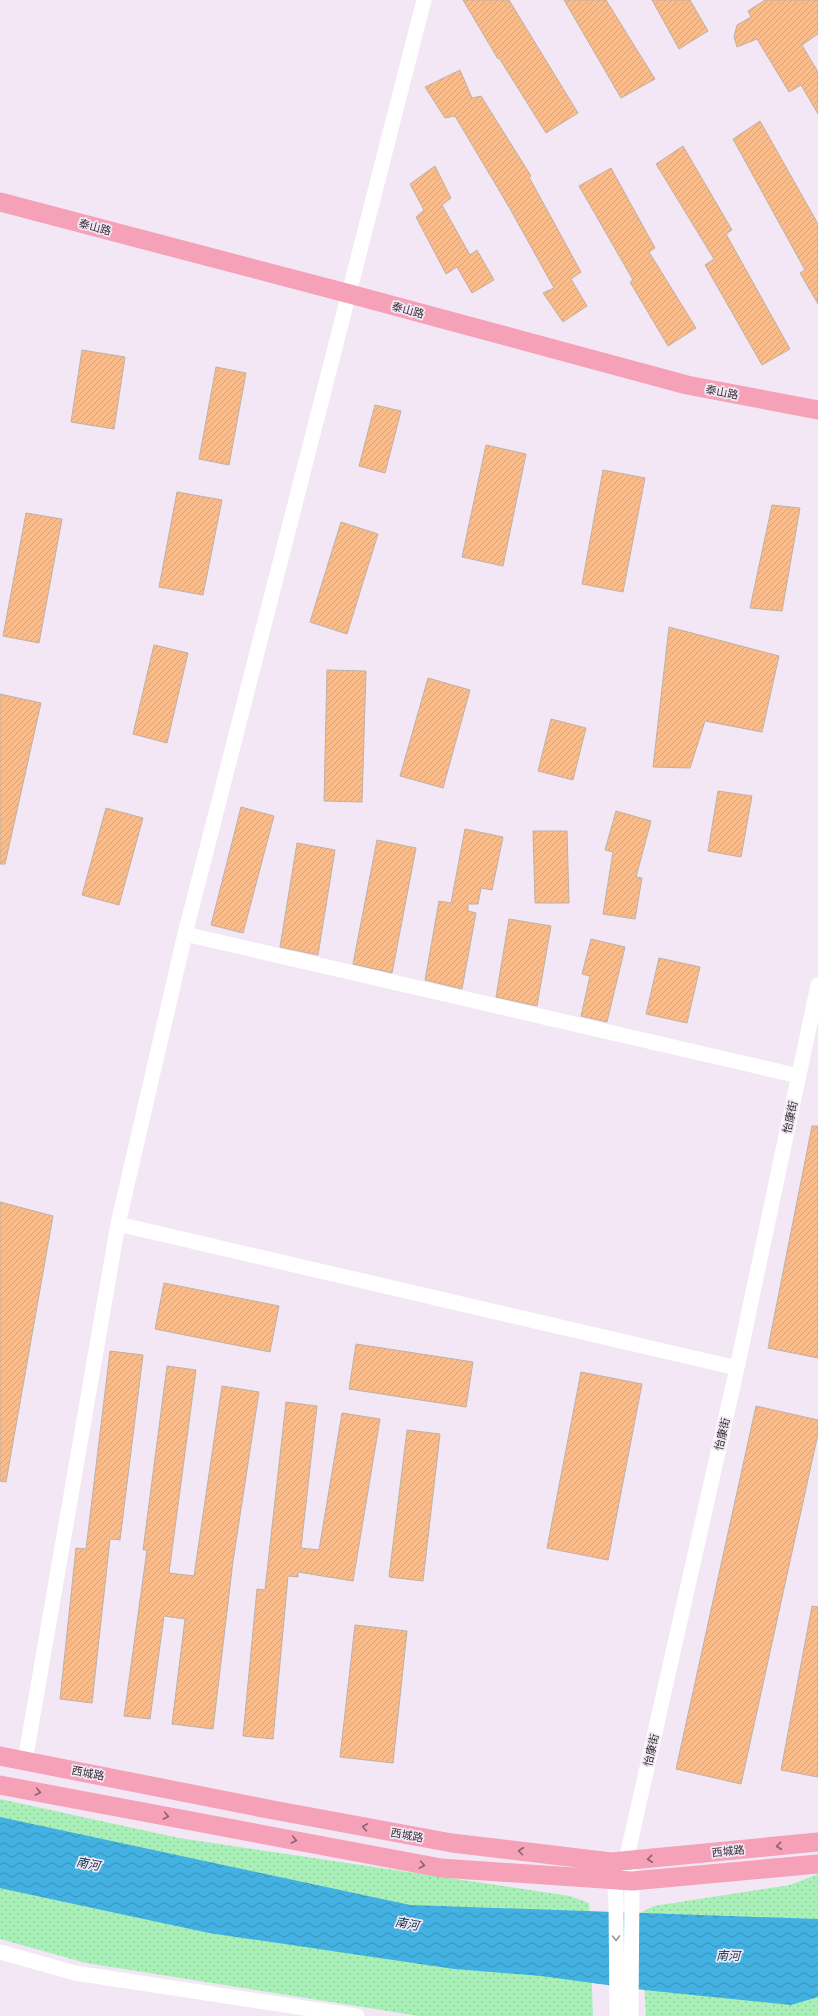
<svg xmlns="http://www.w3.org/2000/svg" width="818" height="2016" font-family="'Roboto Condensed','Noto Sans SC',sans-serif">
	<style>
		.park { fill: url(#park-dots) }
		.water { fill: url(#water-waves) }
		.building { fill: url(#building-hatch); stroke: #bfb1a6 }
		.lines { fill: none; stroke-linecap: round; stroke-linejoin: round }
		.minor { stroke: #fff; stroke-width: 15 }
		.major { stroke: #f5a1b8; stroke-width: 19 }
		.oneway { stroke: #8b6270 }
		.oneway2 { stroke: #9a979a }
		.labels { text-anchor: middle; stroke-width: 3.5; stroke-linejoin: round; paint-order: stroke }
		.street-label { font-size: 11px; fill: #342f35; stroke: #f3e7f5 }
		.water-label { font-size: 12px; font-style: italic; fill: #04364a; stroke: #f3e7f5 }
	</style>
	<defs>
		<pattern id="park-dots" width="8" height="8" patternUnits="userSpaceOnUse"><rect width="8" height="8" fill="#a8f0b8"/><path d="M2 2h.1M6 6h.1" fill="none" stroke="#91ce9f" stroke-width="1.8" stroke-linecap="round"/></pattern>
		<pattern id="water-waves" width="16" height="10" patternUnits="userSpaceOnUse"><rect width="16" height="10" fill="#43b2e3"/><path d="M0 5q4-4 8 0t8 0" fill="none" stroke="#3991b9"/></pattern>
		<pattern id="building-hatch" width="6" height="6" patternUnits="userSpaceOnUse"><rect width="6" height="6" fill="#fbbc8b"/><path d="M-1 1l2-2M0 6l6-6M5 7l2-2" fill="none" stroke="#d8a279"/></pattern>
	</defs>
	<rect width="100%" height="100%" fill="#f3e7f5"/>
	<!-- park -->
	<path class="park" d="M0 1799 179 1838 570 1896 589 1903 593 2016H419L86 1963 0 1939Z
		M818 1874V2016H646L640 1913 654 1906 790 1885Z"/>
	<!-- water -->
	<path class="water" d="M0 1817 410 1905 818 1919V1997L791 2005 644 1990 541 1976 454 1969 209 1933 4 1889 0 1888Z"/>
	<!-- building -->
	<path class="building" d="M463 0H509L578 113 546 133 499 58 498 59Z
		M564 0H606L655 79 621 98Z
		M652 0H690L708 31 679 49Z
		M765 0H818V34L802 45 818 72V114L801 85 789 92 757 39 737 47 734 37 737 25 751 17 748 11Z
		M460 70 472 98 481 96 531 176 529 177 581 272 571 279 587 306 563 322 543 293 554 288 509 207 455 116 445 118 425 87Z
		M760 121 818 224V304L800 273 805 270 733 139Z
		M683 146 732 230 726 234 790 349 762 365 705 265 714 259 656 164Z
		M435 166 451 198 442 205 470 255 477 250 494 280 472 293 457 267 446 274 416 217 424 210 410 184Z
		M611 168 655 248 649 252 696 328 668 346 630 282 633 280 579 186Z
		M82 350 125 357 114 429 71 422Z
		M216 367 246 373 229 465 199 459Z
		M375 405 401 411 385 473 359 466Z
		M486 445 526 454 503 566 462 557Z
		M603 470 645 478 623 592 582 584Z
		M177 492 222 500 203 595 159 587Z
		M772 505 800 508 782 611 750 608Z
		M26 513 62 519 39 643 3 636Z
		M341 522 378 534 347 634 310 622Z
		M669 627 779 656 762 732 705 721 690 768 653 767Z
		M154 645 188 653 167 743 133 734Z
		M327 670 366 671 362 802 324 801Z
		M428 678 470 690 443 788 400 776Z
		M0 694 41 703 5 864H0Z
		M551 719 586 728 573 780 538 771Z
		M718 791 752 796 741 857 708 851Z
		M241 807 274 816 243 933 211 925Z
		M106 808 143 818 119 905 82 895Z
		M616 811 651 821 636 877 642 878 635 919 603 914 613 852 605 850Z
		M465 829 503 837 492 890 481 888 478 904H468V911L476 913 462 989 425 980 439 901 451 903Z
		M533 831H567L569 903H535Z
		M377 840 416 848 392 973 353 964Z
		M297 843 335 850 318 955 280 947Z
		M509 919 551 926 537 1006 496 997Z
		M591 939 625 947 607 1022 581 1016 590 976 582 974Z
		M659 958 700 967 687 1023 646 1014Z
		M812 1126H818V1358L768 1348Z
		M0 1202 53 1216 6 1482 0 1481Z
		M164 1283 279 1306 270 1352 155 1329Z
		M356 1344 473 1362 466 1407 349 1389Z
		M110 1351 143 1355 120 1540 110 1539 92 1703 60 1699 76 1548 86 1549Z
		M167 1366 196 1370 169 1573 194 1576 222 1386 259 1392 233 1561 213 1729 172 1724 185 1619 164 1616 150 1719 124 1716 147 1550H143Z
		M581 1372 642 1384 608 1560 547 1548Z
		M286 1402 317 1406 301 1548 319 1550 342 1413 380 1419 353 1581 298 1572V1577L288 1576 273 1739 243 1736 257 1589 265 1590Z
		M756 1406 818 1420V1434L741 1784 676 1769Z
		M407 1430 440 1434 423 1581 389 1577Z
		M812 1606 818 1607V1777L781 1770Z
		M355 1625 407 1631 393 1763 340 1757Z"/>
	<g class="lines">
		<!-- minor -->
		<path class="minor" d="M185 934 799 1076
			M118 1224 737 1368
			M25 1761 118 1224 185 934 424 0
			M613 1869 616 1899 617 2016
			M0 1952 75 1973 357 2016
			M631 2016 632 1881 626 1861 737 1368 818 985"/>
		<!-- major -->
		<path class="major" d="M0 202 350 294 687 385 818 410
			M0 1756 273 1810 452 1843 611 1862 818 1842
			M0 1785 441 1868 632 1881 818 1864"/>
	</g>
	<!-- one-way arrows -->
	<defs><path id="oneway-chevron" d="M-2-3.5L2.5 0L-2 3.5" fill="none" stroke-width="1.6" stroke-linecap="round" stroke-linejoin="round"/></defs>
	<g class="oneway">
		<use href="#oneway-chevron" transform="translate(38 1792) rotate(11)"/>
		<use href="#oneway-chevron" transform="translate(166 1816) rotate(11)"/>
		<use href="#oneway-chevron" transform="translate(365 1827) rotate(-170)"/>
		<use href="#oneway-chevron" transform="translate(294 1840) rotate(11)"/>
		<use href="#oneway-chevron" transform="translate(779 1846) rotate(174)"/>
		<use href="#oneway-chevron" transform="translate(521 1851) rotate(-173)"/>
		<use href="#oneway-chevron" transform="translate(650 1859) rotate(174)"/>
		<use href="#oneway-chevron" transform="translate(422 1865) rotate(11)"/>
	</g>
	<use class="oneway2" href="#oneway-chevron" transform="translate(616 1938) rotate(89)"/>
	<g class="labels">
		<!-- street labels -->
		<g class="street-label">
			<text transform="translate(95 227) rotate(15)" y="4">泰山路</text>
			<text transform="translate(408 310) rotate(15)" y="4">泰山路</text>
			<text transform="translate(722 392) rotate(11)" y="4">泰山路</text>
			<text transform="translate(790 1117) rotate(-78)" y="4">怡康街</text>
			<text transform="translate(722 1434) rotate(-77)" y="4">怡康街</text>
			<text transform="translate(651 1750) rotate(-77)" y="4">怡康街</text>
			<text transform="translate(88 1773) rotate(11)" y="4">西城路</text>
			<text transform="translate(407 1835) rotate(10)" y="4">西城路</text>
			<text transform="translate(728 1851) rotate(-6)" y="4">西城路</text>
		</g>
		<!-- water labels -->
		<g class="water-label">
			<text transform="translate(88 1864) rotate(11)" y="4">南河</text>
			<text transform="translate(407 1924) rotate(10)" y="4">南河</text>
			<text transform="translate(728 1956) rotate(1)" y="4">南河</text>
		</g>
	</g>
</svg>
